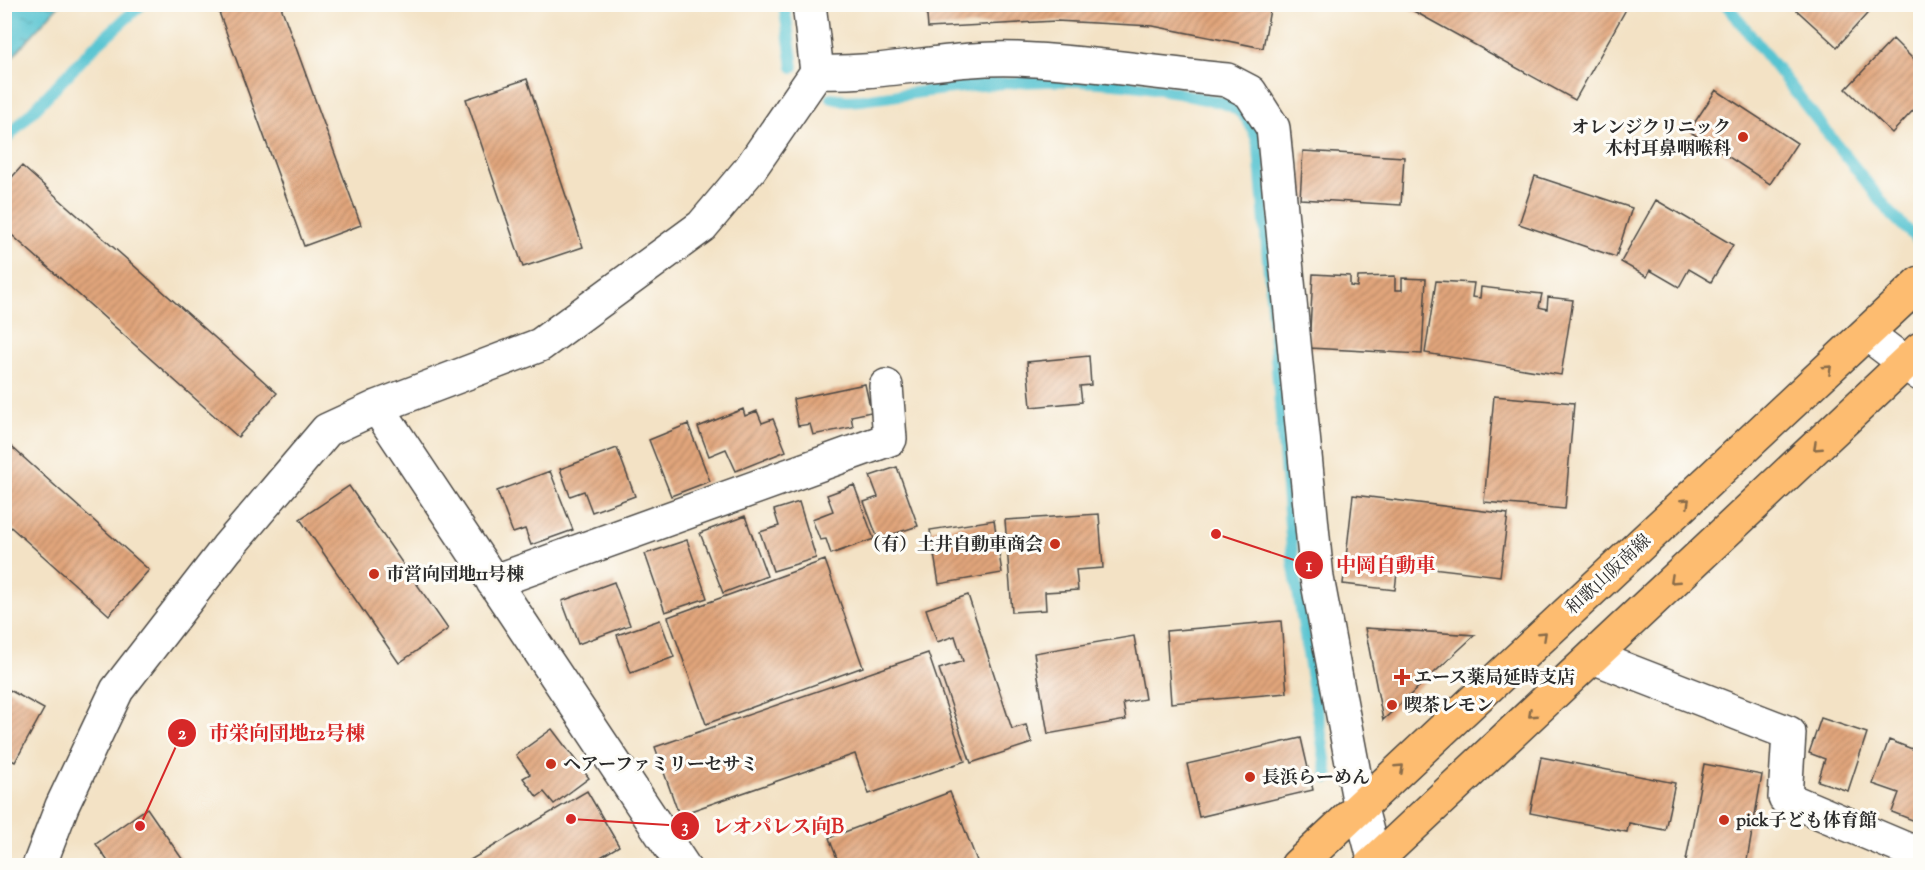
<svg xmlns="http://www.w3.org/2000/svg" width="1925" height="870" font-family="'Sorts Mill Goudy','Noto Serif JP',serif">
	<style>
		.water { fill: url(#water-ripples); stroke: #42787e; stroke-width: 1.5 }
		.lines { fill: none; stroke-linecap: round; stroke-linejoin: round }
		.stream { stroke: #58c4d1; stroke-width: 12 }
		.building { fill: url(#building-hatch) }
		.minor-casing { stroke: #494642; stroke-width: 36 }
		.major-casing { stroke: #494642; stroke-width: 36 }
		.minor { stroke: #fff; stroke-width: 33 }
		.major { stroke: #fdbc6f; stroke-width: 33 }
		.oneway { stroke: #8a6c4a }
		.poi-dot { fill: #c8321e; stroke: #fdfcf7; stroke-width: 2 }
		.labels { text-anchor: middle; stroke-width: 6; stroke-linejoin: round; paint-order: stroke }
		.poi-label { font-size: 18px; font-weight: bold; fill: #2b2b2b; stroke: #fdfcf7; text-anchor: start }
		.street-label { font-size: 18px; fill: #2b2b2b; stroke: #fdfcf7 }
		.leader { fill: none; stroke: #d62828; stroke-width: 2 }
		.callout-dot { fill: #d62828; stroke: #fdfcf7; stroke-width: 2 }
		.mark-label { font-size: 18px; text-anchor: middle; font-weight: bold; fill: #fff }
		.callout-label { font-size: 20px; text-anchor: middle; font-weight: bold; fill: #d62828; stroke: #fdfcf7; stroke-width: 6; stroke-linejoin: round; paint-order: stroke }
	</style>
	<defs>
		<pattern id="water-ripples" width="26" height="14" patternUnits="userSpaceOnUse" patternTransform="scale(1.5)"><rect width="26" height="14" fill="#58c4d1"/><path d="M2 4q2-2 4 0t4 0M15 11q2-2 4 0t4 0" fill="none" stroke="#499faa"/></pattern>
		<pattern id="building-hatch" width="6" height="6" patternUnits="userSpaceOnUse" patternTransform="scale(1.5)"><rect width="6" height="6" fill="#e1a57b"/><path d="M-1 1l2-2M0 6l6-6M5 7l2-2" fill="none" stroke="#b78765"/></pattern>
	</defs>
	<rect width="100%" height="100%" fill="#fdfcf7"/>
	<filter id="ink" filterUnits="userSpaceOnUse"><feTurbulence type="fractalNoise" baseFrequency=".0167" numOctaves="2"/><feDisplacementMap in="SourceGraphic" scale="12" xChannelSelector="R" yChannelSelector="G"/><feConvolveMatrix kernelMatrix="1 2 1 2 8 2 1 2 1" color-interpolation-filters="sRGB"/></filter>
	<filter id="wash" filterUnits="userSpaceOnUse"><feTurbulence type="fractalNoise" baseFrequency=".008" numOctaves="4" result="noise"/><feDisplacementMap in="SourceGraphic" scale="24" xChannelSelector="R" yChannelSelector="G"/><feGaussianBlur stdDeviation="1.35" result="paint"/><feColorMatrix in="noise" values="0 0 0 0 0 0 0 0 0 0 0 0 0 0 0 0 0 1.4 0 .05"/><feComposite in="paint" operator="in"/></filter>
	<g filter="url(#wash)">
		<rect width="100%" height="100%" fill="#f3e2c5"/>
		<!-- water -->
		<path class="water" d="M5 4 59 5 5 65 4 5Z"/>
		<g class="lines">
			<!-- stream -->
			<path class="stream" d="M784 4 793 67
				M1726 4 1893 216 1920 242
				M832 98 845 101 862 100C970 85 1079 68 1187 95 1200 99 1219 100 1231 106 1248 115 1256 133 1259 150L1293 561 1328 778
				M4 141 94 47 142 4"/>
		</g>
		<g id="blocks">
			<!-- building -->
			<path class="building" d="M216 4H280L361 225 304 246Z
				M926 4H1271L1263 48 1153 26 1056 21 928 28Z
				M1401 4H1629L1575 100Z
				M1790 4H1876L1837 47Z
				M1893 39 1920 66V103L1892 133 1846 89Z
				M527 79 583 247 523 267 466 99Z
				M1716 90 1797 143 1770 184 1689 131Z
				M1303 151 1404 157 1401 205 1300 199Z
				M22 166 277 393 238 437 4 228V186Z
				M1535 176 1632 208 1616 257 1519 224Z
				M1656 200 1733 245 1711 282 1689 269 1679 287 1650 270 1647 277 1621 262Z
				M1313 274 1350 276V286L1357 287 1358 277 1395 276V290H1402V278L1426 279 1422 354 1309 348Z
				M1436 281 1474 283 1472 297 1480 298 1481 287 1542 294 1539 307 1547 309 1548 297 1573 300 1561 375 1425 353Z
				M1089 356 1091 385 1080 386 1082 402 1031 407 1027 362Z
				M865 384 871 412 851 416 853 427 813 435 810 424 798 426 793 399Z
				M1494 396 1574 403 1565 509 1484 502Z
				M743 409 745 416 757 411 762 423 773 419 786 451 736 471 726 449 709 456 698 427Z
				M688 424 710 481 671 496 649 440Z
				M4 440 149 570 109 615 4 521Z
				M617 448 635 496 592 512 584 491 570 496 560 469Z
				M897 467 918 526 878 539 864 502 878 497 870 476Z
				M550 471 573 530 531 545 525 529 513 533 497 491Z
				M854 485 874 539 831 554 826 539 820 540 812 519 833 511 827 495Z
				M349 486 448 629 399 663 300 519Z
				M1353 495 1508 514 1500 576 1398 564 1395 590 1343 584Z
				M799 502 816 558 773 571 760 532 779 526 774 510Z
				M1099 514 1103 568 1076 570 1078 590 1045 592 1046 610 1012 612 1005 520Z
				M745 516 767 576 723 593 700 533Z
				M994 520 1002 573 939 584 930 530Z
				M687 540 707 598 665 612 645 554Z
				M825 560 863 667 706 724 668 617Z
				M614 582 630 625 578 644 562 601Z
				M968 595 1012 729 1026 725 1032 743 971 763 939 669 963 661 955 636 937 642 926 609Z
				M660 620 674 657 631 673 617 635Z
				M1281 621 1287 693 1171 703 1166 631Z
				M1365 628 1475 635 1383 720Z
				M1134 636 1145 699 1123 703 1126 720 1048 734 1034 653Z
				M928 653 965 761 869 794 855 754 679 815 655 747Z
				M4 687 44 709 15 762 4 756Z
				M1821 718 1867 733 1848 791 1818 781 1825 759 1809 753Z
				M552 729 589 778 554 804 544 792 537 797 523 778 530 774 516 755Z
				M1301 738 1313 790 1199 817 1187 764Z
				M1889 740 1920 752V823L1892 812 1899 793 1873 784Z
				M1541 757 1675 783 1665 830 1629 823 1627 832 1530 813Z
				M1704 764 1762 775 1746 866H1685Z
				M587 791 619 846 586 866H460Z
				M950 792 979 866H840L829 838Z
				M147 808 187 866H111L96 844Z"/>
		</g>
	</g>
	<g filter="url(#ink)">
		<use href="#blocks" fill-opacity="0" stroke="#494642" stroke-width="1.5"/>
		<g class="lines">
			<!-- minor casing -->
			<g class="minor-casing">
				<path id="minor" d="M817 72C884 75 951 56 1018 59 1087 62 1157 73 1227 80L1250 92 1273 128 1317 578 1360 805 1376 866
					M1867 334 1920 374
					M377 407 683 866
					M493 582 890 439 886 386
					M1593 657 1789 733 1785 798 1920 855
					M39 866 62 806 117 690 227 548 327 430 377 407 540 345 702 226 750 169 817 72 809 4"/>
			</g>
			<!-- major casing -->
			<g class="major-casing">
				<path id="major" d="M1297 866 1920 283
					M1370 866 1920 349"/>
			</g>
			<!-- minor -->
			<use href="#minor" class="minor"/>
			<!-- major -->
			<use href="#major" class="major"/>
		</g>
		<!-- one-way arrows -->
		<defs><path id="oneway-chevron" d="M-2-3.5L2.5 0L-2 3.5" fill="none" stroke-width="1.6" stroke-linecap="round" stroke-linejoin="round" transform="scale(1.5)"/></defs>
		<g class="oneway">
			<use href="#oneway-chevron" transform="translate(1828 369) rotate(-43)"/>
			<use href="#oneway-chevron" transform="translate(1817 447) rotate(137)"/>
			<use href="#oneway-chevron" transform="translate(1686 502) rotate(-43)"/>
			<use href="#oneway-chevron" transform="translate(1674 580) rotate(137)"/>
			<use href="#oneway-chevron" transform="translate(1543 635) rotate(-43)"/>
			<use href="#oneway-chevron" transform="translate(1532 714) rotate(137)"/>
			<use href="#oneway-chevron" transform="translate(1400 768) rotate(-43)"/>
		</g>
	</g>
	<!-- markers -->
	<g class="poi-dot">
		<circle cx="1743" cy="137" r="6"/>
		<circle cx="1055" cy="544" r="6"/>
		<circle cx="374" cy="574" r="6"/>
		<path d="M1399 668h6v6h6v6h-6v6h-6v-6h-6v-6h6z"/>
		<circle cx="1392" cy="705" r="6"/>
		<circle cx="551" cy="764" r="6"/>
		<circle cx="1250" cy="777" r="6"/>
		<circle cx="1724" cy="820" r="6"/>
	</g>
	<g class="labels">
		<!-- poi labels -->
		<g class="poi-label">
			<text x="1731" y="133" text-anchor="end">オレンジクリニック<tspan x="1731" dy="21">木村耳鼻咽喉科</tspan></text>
			<text x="1043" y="550" text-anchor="end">（有）土井自動車商会</text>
			<text x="386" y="580">市営向団地11号棟</text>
			<text x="1414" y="683">エース薬局延時支店</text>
			<text x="1404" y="711">喫茶レモン</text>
			<text x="563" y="770">ヘアーファミリーセサミ</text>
			<text x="1262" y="783">長浜らーめん</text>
			<text x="1736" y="826">pick子ども体育館</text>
		</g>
		<!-- street labels -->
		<g class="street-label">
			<text transform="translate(1608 574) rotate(-43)" y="6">和歌山阪南線</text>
		</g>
	</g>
	<!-- callouts -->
	<path class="leader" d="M1216 534L1309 565M140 826L182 733M571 819L685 826"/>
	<g class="callout-dot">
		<circle cx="1216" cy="534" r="6"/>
		<circle cx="140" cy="826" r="6"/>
		<circle cx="571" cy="819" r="6"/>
		<circle cx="1309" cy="565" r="15"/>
		<circle cx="182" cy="733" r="15"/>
		<circle cx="685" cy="826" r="15"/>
	</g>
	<g class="mark-label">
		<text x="1309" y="571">1</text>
		<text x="182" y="739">2</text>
		<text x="685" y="832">3</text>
	</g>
	<g class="callout-label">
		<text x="1386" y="572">中岡自動車</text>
		<text x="287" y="740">市栄向団地12号棟</text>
		<text x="778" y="833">レオパレス向B</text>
	</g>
	<!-- margin -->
	<rect width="1925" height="870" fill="none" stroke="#fdfcf7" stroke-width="24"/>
</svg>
